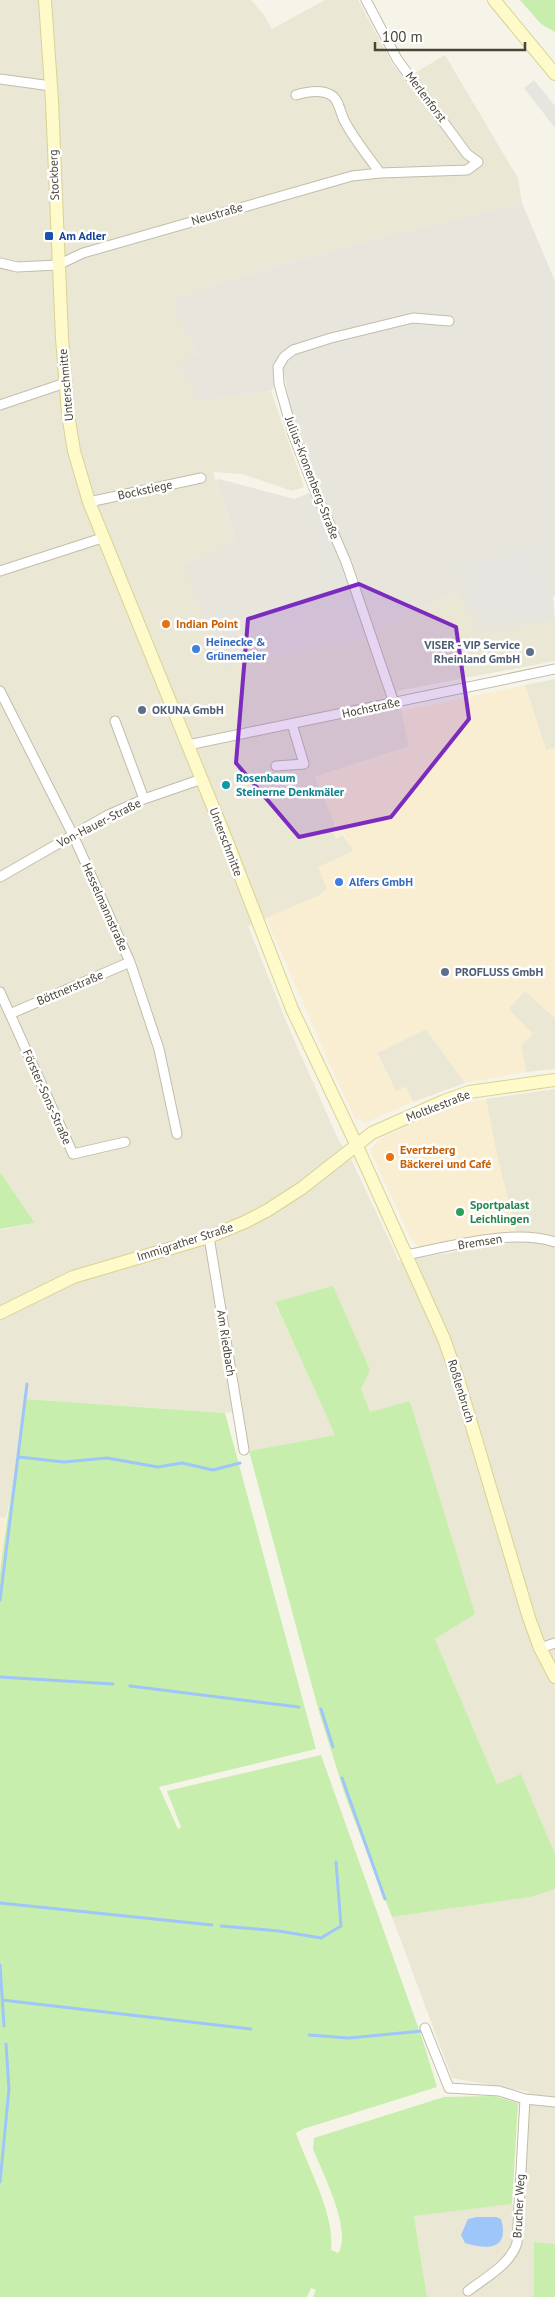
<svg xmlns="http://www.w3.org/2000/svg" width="555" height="2297" font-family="'PT Sans',sans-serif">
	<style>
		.residential { fill: #eae7d5 }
		.commercial { fill: #f9eed1 }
		.industrial { fill: #e8e5dd }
		.green { fill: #c7eead }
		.parking { fill: #e6e5e0 }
		.water { fill: #9ec6f8 }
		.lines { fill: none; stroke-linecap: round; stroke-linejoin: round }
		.stream { stroke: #9ec6f8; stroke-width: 3 }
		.street-casing { stroke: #c2bda9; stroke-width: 11 }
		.secondary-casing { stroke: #dad293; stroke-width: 14 }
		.street { stroke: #fff; stroke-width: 9 }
		.secondary { stroke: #fffac9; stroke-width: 12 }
		.marked { fill: #7b2cbf; fill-opacity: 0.2; stroke: #7b2cbf; stroke-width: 4; stroke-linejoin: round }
		.transit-dot { fill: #1a4fb4; stroke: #fff; stroke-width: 2 }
		.food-dot { fill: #e8710a; stroke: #fff; stroke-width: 2 }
		.shop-dot { fill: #3f7fe0; stroke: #fff; stroke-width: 2 }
		.service-dot { fill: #5c6f8a; stroke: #fff; stroke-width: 2 }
		.culture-dot { fill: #0f9aa8; stroke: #fff; stroke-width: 2 }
		.leisure-dot { fill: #2e9e5b; stroke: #fff; stroke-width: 2 }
		.labels { text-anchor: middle; stroke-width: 5; stroke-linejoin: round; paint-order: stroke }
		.street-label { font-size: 12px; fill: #4a4536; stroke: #fff }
		.transit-label { font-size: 12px; font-weight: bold; fill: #164399; stroke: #fff; text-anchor: start }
		.food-label { font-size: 12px; font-weight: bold; fill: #c56008; stroke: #fff; text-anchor: start }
		.shop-label { font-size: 12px; font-weight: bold; fill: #366cbe; stroke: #fff; text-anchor: start }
		.service-label { font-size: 12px; font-weight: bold; fill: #4e5e75; stroke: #fff; text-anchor: start }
		.culture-label { font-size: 12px; font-weight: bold; fill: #0d838f; stroke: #fff; text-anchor: start }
		.leisure-label { font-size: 12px; font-weight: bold; fill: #27864d; stroke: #fff; text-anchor: start }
	</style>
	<rect width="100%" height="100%" fill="#f6f4e8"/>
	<!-- residential -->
	<path class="residential" d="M0 0H251L264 15 272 29 325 0H358L393 65 405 79 445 55 518 178 522 203 390 234 230 279 173 301 196 356 198 402 271 391 304 487 292 491 242 474 213 472 236 542 184 565 360 639 457 592 480 633 555 620V661L397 691 410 746 315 777 335 824 354 851 327 889 320 895 248 926 288 1026 338 1139 351 1159 399 1261 528 1240 555 1246V1854L521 1774 497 1784 435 1639 474 1614 410 1401 370 1413 361 1389 275 1303 335 1435 249 1451 241 1410 225 1413 26 1399 19 1457 6 1518 0 1517V1230L35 1223 0 1172Z
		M555 679V748L546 750 525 685Z
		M525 991 555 1018V1069L526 1072 521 1046 508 1009Z
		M426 1029 465 1083 413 1102 406 1087 396 1091 377 1053Z
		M555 1089V1236L534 1232H516L497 1156 486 1099Z
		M555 1889V2244L534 2243V2297H427L414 2215 512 2204 522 2205 529 2092 452 2078 392 1917 531 1897Z"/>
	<!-- commercial -->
	<path class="commercial" d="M525 685 546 750 555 748V1018L525 991 508 1008 533 1034 521 1046 526 1072 465 1083 426 1029 377 1053 396 1091 406 1087 413 1102 365 1123 355 1118 333 1072 266 918 320 895 327 889 318 867 353 851 344 834 336 839 331 830 335 824 315 777 409 746 401 711Z
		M486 1099 497 1156 516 1232 419 1248 409 1235 370 1150 378 1140 433 1113 461 1104Z
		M0 1517 6 1518 0 1574Z"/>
	<!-- industrial -->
	<path class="industrial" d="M522 203 555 281V595L553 596 555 620 480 634 457 592 360 639 223 667 184 565 236 541 216 481 219 479 294 499 320 489 301 441 289 401 284 373 271 391 198 402 179 362 196 355 172 301 230 279 390 234Z"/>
	<!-- green -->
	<path class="green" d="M520 0H555V32L541 24Z
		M0 1172 35 1223 0 1229Z
		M333 1286 370 1370 361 1389 370 1412 410 1401 475 1614 435 1639 497 1784 521 1774 555 1854V1889L531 1897 392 1917 346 1798 319 1712 249 1451 335 1435 275 1302Z
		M25 1399 225 1413 316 1749 159 1787 178 1829 181 1827 167 1791 321 1755 422 2038 437 2087 303 2129 296 2133C308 2168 335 2214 331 2250L338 2253C353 2231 322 2172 313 2149L314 2138 444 2097 494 2096 518 2103 512 2204 414 2216 427 2297H313L316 2290 311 2288 307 2297H0V1574C6 1515 19 1458 25 1399Z
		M534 2242 555 2244V2297H534Z"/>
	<!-- parking -->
	<path class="parking" d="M534 80 555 106V128L524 88Z
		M320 517 341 564 358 610 349 612 333 567 312 520Z
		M538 551 552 611 487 623 456 566Z"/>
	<!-- water -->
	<path class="water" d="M477 2217H496L501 2219C510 2250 487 2250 465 2243L461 2235 468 2219Z"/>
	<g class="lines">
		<!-- stream -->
		<path class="stream" d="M19 1457 64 1462 107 1458 158 1467 182 1463 213 1470 240 1463
			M0 1600 27 1384
			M0 1677 113 1684
			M130 1686 299 1707
			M321 1709 333 1747
			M342 1778 385 1899
			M0 1903 212 1925
			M221 1926 279 1931 321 1938 341 1926 336 1862
			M0 1965 4 2026
			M2 2000 251 2029
			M309 2035 349 2038 422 2031
			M0 2182 9 2089 6 2044"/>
		<!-- street casing -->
		<g class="street-casing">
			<path id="street" d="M0 79 51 86
				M296 95C306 92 321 89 331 95 339 99 340 113 345 122 354 139 368 156 380 173
				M0 263 17 267 58 265 83 253 352 176 380 173 467 170 478 162 467 154 397 59 366 0
				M0 405 65 383
				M89 502 201 478
				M0 571 102 538
				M0 691 73 835 130 962 159 1049 177 1134
				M394 703 346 562 314 488 293 434 279 384 278 367 284 357 293 350 331 338 413 318 449 321
				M115 721 144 799
				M188 745 555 669
				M276 766 304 764 292 724
				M0 877 108 815 144 799 202 779
				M0 992 73 1154 125 1142
				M10 1014 130 962
				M209 1237 244 1450
				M405 1255C448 1247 514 1228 555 1242
				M540 1648 555 1643
				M425 2028 449 2088 499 2091 525 2099
				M468 2291C486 2277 510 2265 517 2243L525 2099 555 2102"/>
		</g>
		<!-- secondary casing -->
		<g class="secondary-casing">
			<path id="secondary" d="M45 0 52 101 62 338 68 414 74 451 89 502 226 839 292 1009 356 1144 444 1339 458 1379 529 1618 540 1648 555 1677
				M494 0 555 74
				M0 1313 73 1277 209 1237 245 1222 268 1210 302 1188 372 1133 444 1101 469 1092 555 1080"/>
		</g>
		<!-- street -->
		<use href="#street" class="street"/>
		<!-- secondary -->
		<use href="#secondary" class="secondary"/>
	</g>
	<!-- marked area -->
	<path class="marked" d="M359 584 456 627 469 719 391 817 299 837 236 763 248 619Z"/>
	<!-- markers -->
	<rect class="transit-dot" x="44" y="231" width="10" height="10" rx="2.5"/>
	<g class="food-dot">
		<circle cx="166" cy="624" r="5"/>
		<circle cx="390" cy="1157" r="5"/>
	</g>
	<g class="shop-dot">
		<circle cx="196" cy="649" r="5"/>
		<circle cx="339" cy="882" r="5"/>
	</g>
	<g class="service-dot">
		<circle cx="530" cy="652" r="5"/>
		<circle cx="142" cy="710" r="5"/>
		<circle cx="445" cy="972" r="5"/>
	</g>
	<circle class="culture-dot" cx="226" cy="785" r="5"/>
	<circle class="leisure-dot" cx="460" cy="1212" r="5"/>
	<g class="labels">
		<!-- street labels -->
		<g class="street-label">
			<text transform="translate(426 97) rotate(53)" y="4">Merlenforst</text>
			<text transform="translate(54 175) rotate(-92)" y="4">Stockberg</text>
			<text transform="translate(217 214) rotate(-16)" y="4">Neustraße</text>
			<text transform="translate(66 385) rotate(-95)" y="4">Unterschmitte</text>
			<text transform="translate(312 478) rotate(69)" y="4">Julius-Kronenberg-Straße</text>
			<text transform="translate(145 490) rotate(-12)" y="4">Bockstiege</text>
			<text transform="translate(371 708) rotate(-12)" y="4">Hochstraße</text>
			<text transform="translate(99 823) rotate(-27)" y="4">Von-Hauer-Straße</text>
			<text transform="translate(226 842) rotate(69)" y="4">Unterschmitte</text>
			<text transform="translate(105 907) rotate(66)" y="4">Hesselmannstraße</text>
			<text transform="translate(70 988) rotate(-23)" y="4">Böttnerstraße</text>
			<text transform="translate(47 1097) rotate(66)" y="4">Förster-Sons-Straße</text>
			<text transform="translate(438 1106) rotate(-21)" y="4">Moltkestraße</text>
			<text transform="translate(185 1242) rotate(-18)" y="4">Immigrather Straße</text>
			<text transform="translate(480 1242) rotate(-9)" y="4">Bremsen</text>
			<text transform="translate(226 1343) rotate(81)" y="4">Am Riedbach</text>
			<text transform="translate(461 1391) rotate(73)" y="4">Roßlenbruch</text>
			<text transform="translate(519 2206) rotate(-87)" y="4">Brucher Weg</text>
		</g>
		<!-- transit labels -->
		<g class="transit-label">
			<text x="59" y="240">Am Adler</text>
		</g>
		<!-- food labels -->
		<g class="food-label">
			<text x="176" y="628">Indian Point</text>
			<text x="400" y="1154">Evertzberg<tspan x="400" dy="14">Bäckerei und Café</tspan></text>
		</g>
		<!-- shop labels -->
		<g class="shop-label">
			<text x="206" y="646">Heinecke &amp;<tspan x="206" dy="14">Grünemeier</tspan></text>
			<text x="349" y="886">Alfers GmbH</text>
		</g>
		<!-- service labels -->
		<g class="service-label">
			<text x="520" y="649" text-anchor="end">VISER - VIP Service<tspan x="520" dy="14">Rheinland GmbH</tspan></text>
			<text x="152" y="714">OKUNA GmbH</text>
			<text x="455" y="976">PROFLUSS GmbH</text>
		</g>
		<!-- culture labels -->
		<g class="culture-label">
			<text x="236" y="782">Rosenbaum<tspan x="236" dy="14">Steinerne Denkmäler</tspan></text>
		</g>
		<!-- leisure labels -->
		<g class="leisure-label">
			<text x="470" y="1209">Sportpalast<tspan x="470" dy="14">Leichlingen</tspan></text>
		</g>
	</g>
	<!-- scale -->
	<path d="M375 42v8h150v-8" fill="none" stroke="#4a4536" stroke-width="2.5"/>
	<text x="382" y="42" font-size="15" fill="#4a4536" stroke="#ffffff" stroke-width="4" paint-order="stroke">100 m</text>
</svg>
